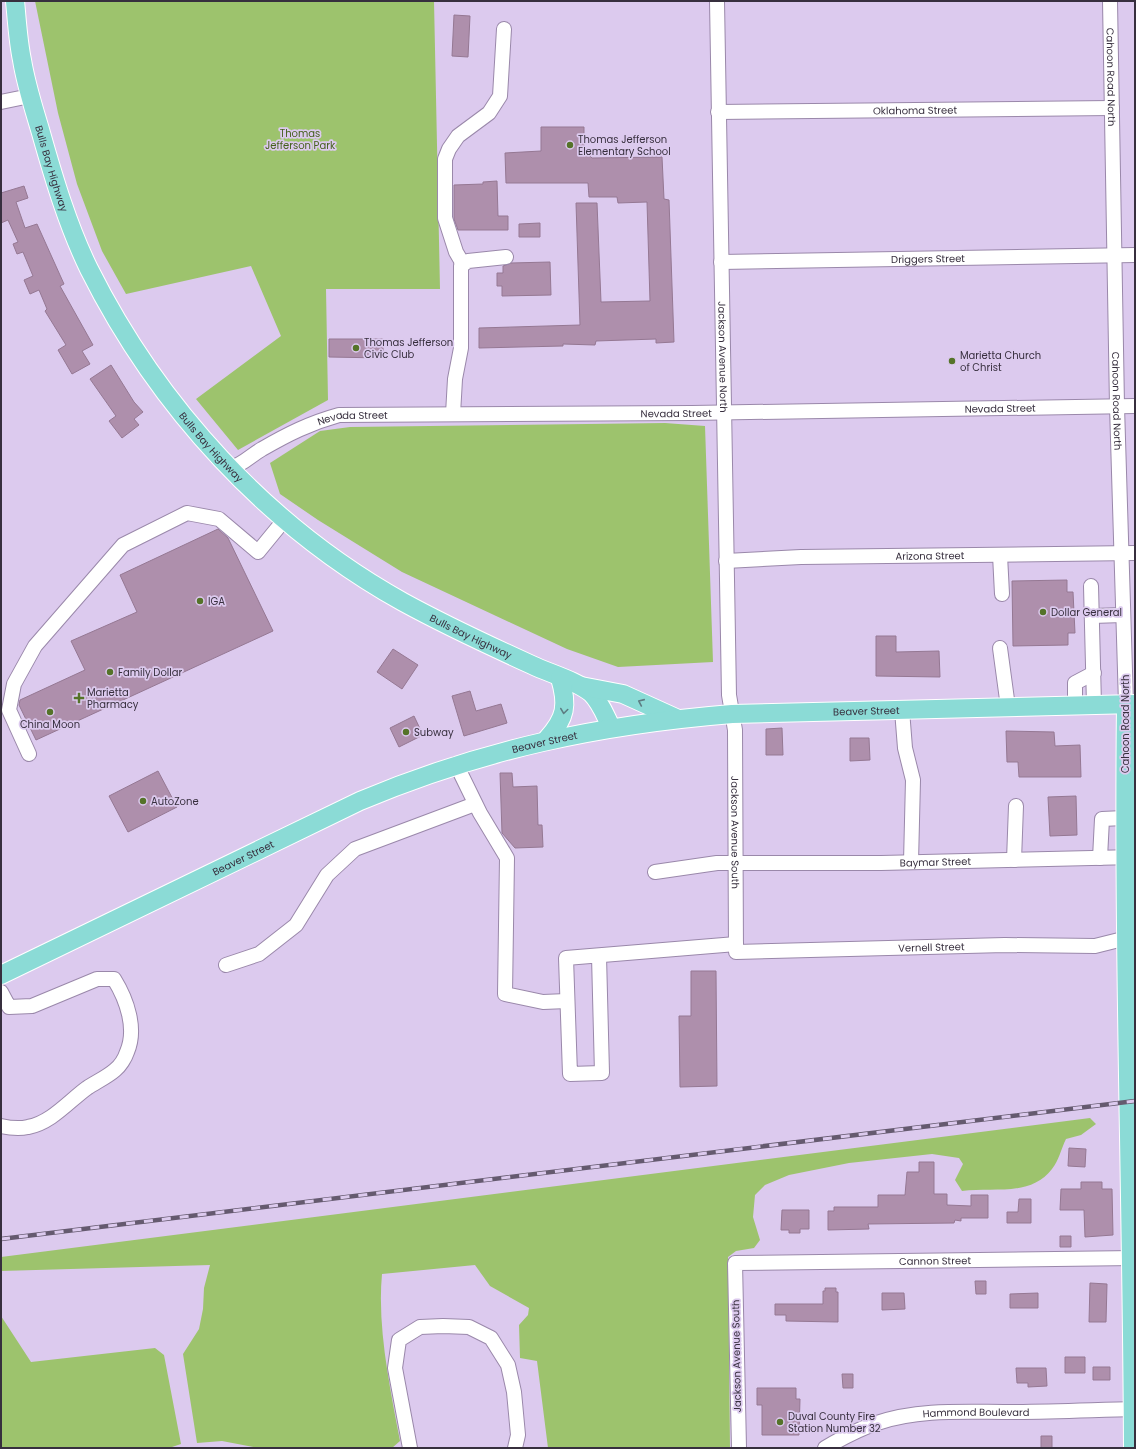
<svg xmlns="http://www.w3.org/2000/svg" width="1136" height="1449" font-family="Poppins,sans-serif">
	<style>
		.green { fill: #9dc36d }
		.building { fill: #ae8fac; stroke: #957893 }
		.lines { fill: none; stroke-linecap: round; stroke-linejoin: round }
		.minor-casing { stroke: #9a88aa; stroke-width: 16 }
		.major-casing { stroke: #fff; stroke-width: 20 }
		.minor { stroke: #fff; stroke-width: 14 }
		.major { stroke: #8bdbd6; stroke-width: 18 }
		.rail-casing { stroke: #655a6f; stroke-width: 4.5 }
		.rail { stroke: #dccaee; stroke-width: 3; stroke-dasharray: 9; stroke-linecap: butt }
		.oneway { stroke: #5d7c82 }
		.poi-dot { fill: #557329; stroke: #dccaee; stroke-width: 1.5 }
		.labels { text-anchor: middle; stroke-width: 3.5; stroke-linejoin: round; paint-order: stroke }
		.street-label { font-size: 10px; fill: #372f3e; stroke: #dccaee }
		.park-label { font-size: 10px; fill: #45601c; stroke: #dccaee }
		.poi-label { font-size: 10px; fill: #372f3e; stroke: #dccaee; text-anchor: start }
	</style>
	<rect width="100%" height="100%" fill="#dccaee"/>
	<!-- green -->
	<path class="green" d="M35 1H434L440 289H326L328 400 238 450 196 399 281 336 251 266 126 294 102 251 77 184 58 113Z
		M665 423 705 426 713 662 618 667 567 649 402 572 318 520 280 494 270 463 320 431 350 427Z
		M1090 1118 1096 1124 1081 1135 1066 1139C1061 1149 1059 1160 1052 1169 1031 1197 993 1187 962 1191L955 1180 963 1164 959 1158 932 1154 849 1163 789 1175 765 1185 755 1195 753 1217 760 1240 754 1248 736 1251 728 1257 730 1448H548L537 1361 520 1358 519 1325 528 1315 529 1308 490 1286 475 1265 382 1274C377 1327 390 1388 400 1441L392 1448H259L222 1441 197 1443 183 1354 199 1329 203 1309 204 1288 210 1265 1 1271V1257Z
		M1 1316 31 1362 155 1348 164 1355 181 1444 169 1448H1Z"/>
	<!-- building -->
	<path class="building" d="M454 15 470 16 468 57 452 56Z
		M541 127H584V150L592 158 662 157 664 199 669 200 674 342 656 343V339L596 341 595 345 563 344V346L479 348V328L580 325 576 203H597L601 302 650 301 647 202 618 203 617 197H589L588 183H506L505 153 541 151Z
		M497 181 498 216H508V230H458L454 219V185L483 184V182Z
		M24 186 28 198 16 202 25 228 37 224 64 284 60 286 93 345 82 351 90 364 72 374 58 350 66 345 45 311 47 309 39 290 30 294 24 280 33 276 23 252 17 254 13 244 18 242 8 220 1 223V193Z
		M540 223V237H519V224Z
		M550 262 551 295 502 296V286H497V273H503V266L511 263Z
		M329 339H383V358L329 357Z
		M111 365 134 402 143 412 134 419 139 425 122 438 109 421 116 416 90 379Z
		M218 529 228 538 273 631 36 740 19 705 20 700 85 670 71 641 137 612 120 575Z
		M1067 580V592H1073L1075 633H1068V645L1013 646 1012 581Z
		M876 636H896V652L939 651 940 677 876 676Z
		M393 649 418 665 402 689 377 672Z
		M470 691 476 711 501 704 507 723 464 736 452 696Z
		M414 716 423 735 399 747 390 728Z
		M782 728 783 755H766V729Z
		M1006 731 1054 732 1055 746 1080 745 1081 777H1019L1018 762H1007Z
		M850 738H869L870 760 850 761Z
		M158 771 177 807 128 832 109 796Z
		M500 773H512L513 787 537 786 538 825H542L543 847 515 848 502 833Z
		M1076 796 1077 835 1050 836 1048 797Z
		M691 971H716L717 1086 680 1087 679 1016H691Z
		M1069 1148 1086 1149 1085 1167 1068 1166Z
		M919 1162H934V1194H947V1205L971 1206V1195H988V1218H961V1221L955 1220 954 1223 868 1224 869 1229 828 1230V1211H834V1207H878V1195H905L907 1172H919Z
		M1081 1182H1102V1189H1112L1113 1235 1085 1237 1084 1210H1060L1061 1189H1081Z
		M1019 1199H1031V1223H1007V1212H1018Z
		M782 1210H809V1229H800V1233H789V1230H781Z
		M1060 1236H1071V1247H1060Z
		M975 1281H986V1294H976Z
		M1090 1283 1107 1284 1106 1322H1089Z
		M825 1288H836V1292H838V1322L786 1321V1315H775V1304H823V1291H825Z
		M882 1293H904L905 1309 882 1310Z
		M1038 1293V1308H1010V1294Z
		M1065 1357H1085V1373H1065Z
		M1093 1367H1110V1380H1093Z
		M1016 1368H1046L1047 1386 1028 1387V1383H1017Z
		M842 1374H853V1388H843Z
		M757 1388H796V1399H800L799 1435H762V1405H757Z
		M1041 1436H1052V1448H1041Z"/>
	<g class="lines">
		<!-- minor casing -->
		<g class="minor-casing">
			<g id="minor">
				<path id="s1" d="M717 1 729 695 735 730 736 952 1005 945 1095 946 1127 938"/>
				<path id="s2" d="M1110 1 1117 406 1126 704"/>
				<path d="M1 102 30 96"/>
				<path id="s3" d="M718 112 1112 108"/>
				<path id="s4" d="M721 262 1135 255"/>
				<path d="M463 264 456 252 445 218V159L449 149 458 136 489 113 500 96 504 29"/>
				<path d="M453 414 455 379 461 348V266L468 261 506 257"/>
				<path id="s5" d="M230 468C243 465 251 455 262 449 288 434 310 423 339 415L692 413 1135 406"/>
				<path d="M1000 555 1002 594"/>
				<path id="s6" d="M726 561 801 557 1135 553"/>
				<path d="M1091 586 1094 705"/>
				<path d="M1092 616 1123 615"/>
				<path d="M1000 648 1008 707"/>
				<path d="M1075 705V683L1094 673"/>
				<path d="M902 710 905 748 913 780 911 862"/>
				<path d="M29 754 9 710 14 684 35 646 123 545 187 513 219 519 258 552 285 519"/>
				<path d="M456 764 480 813 507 858 505 994 543 1002 567 1001"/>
				<path d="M1100 858 1102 819 1124 818"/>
				<path d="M1014 860 1016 806"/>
				<path id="s7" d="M655 872 717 863H881L1135 857"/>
				<path d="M599 956 602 1073 570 1074 566 958 736 944"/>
				<path d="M226 965 259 954 296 925 327 875 355 849 475 804"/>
				<path d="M1 992 9 1007 32 1006 97 979H114C127 1000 137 1029 127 1052 125 1058 120 1066 115 1070 107 1077 96 1082 87 1088 69 1101 51 1123 28 1127 19 1129 10 1128 1 1126"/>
				<path d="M410 1448 395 1368 399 1340 420 1327 443 1326 469 1327 491 1338 508 1365 514 1392 518 1435 515 1448"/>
				<path id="s8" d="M739 1448 735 1263 1135 1258"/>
				<path id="s9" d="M825 1448C842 1438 858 1429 877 1423 919 1409 963 1412 1007 1412 1049 1412 1092 1410 1135 1409"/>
			</g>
		</g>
		<!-- major casing -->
		<g class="major-casing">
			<g id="major">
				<path id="s10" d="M15 1C17 21 18 41 22 60 26 85 34 109 41 133 54 179 68 226 89 269 158 407 268 527 403 602 445 625 488 645 532 665 551 674 575 680 591 693 601 703 605 715 611 727"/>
				<path d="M581 686 623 694 676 718"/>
				<path d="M1126 704C1123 952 1132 1200 1133 1448"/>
				<path d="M547 739C566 718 568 705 560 678"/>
				<path id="s11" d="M1 975 360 801C484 749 598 725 732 714L1135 704"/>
			</g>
		</g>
		<!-- minor -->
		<use href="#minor" class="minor"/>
		<!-- major -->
		<use href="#major" class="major"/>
		<!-- rail casing -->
		<g class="rail-casing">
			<path id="rail" d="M1 1239 1135 1101"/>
		</g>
		<!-- rail -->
		<use href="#rail" class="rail"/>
	</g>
	<!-- one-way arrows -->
	<defs><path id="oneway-chevron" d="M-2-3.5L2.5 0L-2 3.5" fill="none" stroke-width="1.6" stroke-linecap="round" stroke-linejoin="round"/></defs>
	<g class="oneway">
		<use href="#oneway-chevron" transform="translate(641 702) rotate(-156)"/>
		<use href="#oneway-chevron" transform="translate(564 711) rotate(98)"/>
	</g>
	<!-- markers -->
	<g class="poi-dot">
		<circle cx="570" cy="145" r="4"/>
		<circle cx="356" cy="348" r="4"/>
		<circle cx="952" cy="361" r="4"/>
		<circle cx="200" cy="601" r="4"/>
		<circle cx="1043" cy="612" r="4"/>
		<circle cx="110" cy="672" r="4"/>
		<path d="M77 692h4v4h4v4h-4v4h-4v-4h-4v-4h4z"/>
		<circle cx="50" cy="712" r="4"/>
		<circle cx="406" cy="732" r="4"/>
		<circle cx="143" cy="801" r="4"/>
		<circle cx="780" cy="1422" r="4"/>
	</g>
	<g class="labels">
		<!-- street labels -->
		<g class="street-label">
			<text dy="4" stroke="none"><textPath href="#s2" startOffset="76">Cahoon Road North</textPath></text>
			<text dy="4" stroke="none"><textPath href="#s3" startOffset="197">Oklahoma Street</textPath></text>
			<text dy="4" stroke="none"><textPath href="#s10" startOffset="172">Bulls Bay Highway</textPath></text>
			<text dy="4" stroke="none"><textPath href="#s4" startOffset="207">Driggers Street</textPath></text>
			<text dy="4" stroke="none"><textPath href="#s1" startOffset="356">Jackson Avenue North</textPath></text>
			<text dy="4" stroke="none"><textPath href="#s2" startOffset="400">Cahoon Road North</textPath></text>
			<text dy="4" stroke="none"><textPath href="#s5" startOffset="783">Nevada Street</textPath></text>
			<text dy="4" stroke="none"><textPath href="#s5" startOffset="459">Nevada Street</textPath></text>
			<text dy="4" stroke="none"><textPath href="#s5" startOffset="135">Nevada Street</textPath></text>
			<text dy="4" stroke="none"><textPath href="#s10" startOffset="496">Bulls Bay Highway</textPath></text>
			<text dy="4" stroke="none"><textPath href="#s6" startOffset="204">Arizona Street</textPath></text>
			<text dy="4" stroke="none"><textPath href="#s10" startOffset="820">Bulls Bay Highway</textPath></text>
			<text dy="4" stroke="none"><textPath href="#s11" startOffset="917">Beaver Street</textPath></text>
			<text transform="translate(1125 724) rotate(-90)" y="4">Cahoon Road North</text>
			<text dy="4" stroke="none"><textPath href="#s11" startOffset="593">Beaver Street</textPath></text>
			<text dy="4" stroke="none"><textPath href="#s1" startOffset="832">Jackson Avenue South</textPath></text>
			<text dy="4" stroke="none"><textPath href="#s11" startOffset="269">Beaver Street</textPath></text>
			<text dy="4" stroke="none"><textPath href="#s7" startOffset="281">Baymar Street</textPath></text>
			<text dy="4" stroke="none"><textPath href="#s1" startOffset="1147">Vernell Street</textPath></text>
			<text dy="4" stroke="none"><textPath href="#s8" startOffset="385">Cannon Street</textPath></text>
			<text transform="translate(736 1356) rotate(-91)" y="4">Jackson Avenue South</text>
			<text dy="4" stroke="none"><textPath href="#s9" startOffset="158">Hammond Boulevard</textPath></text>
		</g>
		<!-- park labels -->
		<g class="park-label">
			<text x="300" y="137">Thomas<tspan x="300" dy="12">Jefferson Park</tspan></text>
		</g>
		<!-- poi labels -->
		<g class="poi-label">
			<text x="578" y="143">Thomas Jefferson<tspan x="578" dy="12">Elementary School</tspan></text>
			<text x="364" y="346">Thomas Jefferson<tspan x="364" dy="12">Civic Club</tspan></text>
			<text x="960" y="359">Marietta Church<tspan x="960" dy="12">of Christ</tspan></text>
			<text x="208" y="605">IGA</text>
			<text x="1051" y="616">Dollar General</text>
			<text x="118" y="676">Family Dollar</text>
			<text x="87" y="696">Marietta<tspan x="87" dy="12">Pharmacy</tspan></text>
			<text x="50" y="728" text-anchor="middle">China Moon</text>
			<text x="414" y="736">Subway</text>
			<text x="151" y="805">AutoZone</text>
			<text x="788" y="1420">Duval County Fire<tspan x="788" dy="12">Station Number 32</tspan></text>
		</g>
	</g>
	<!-- border -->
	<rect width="1136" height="1449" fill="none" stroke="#372f3e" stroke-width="4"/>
</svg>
